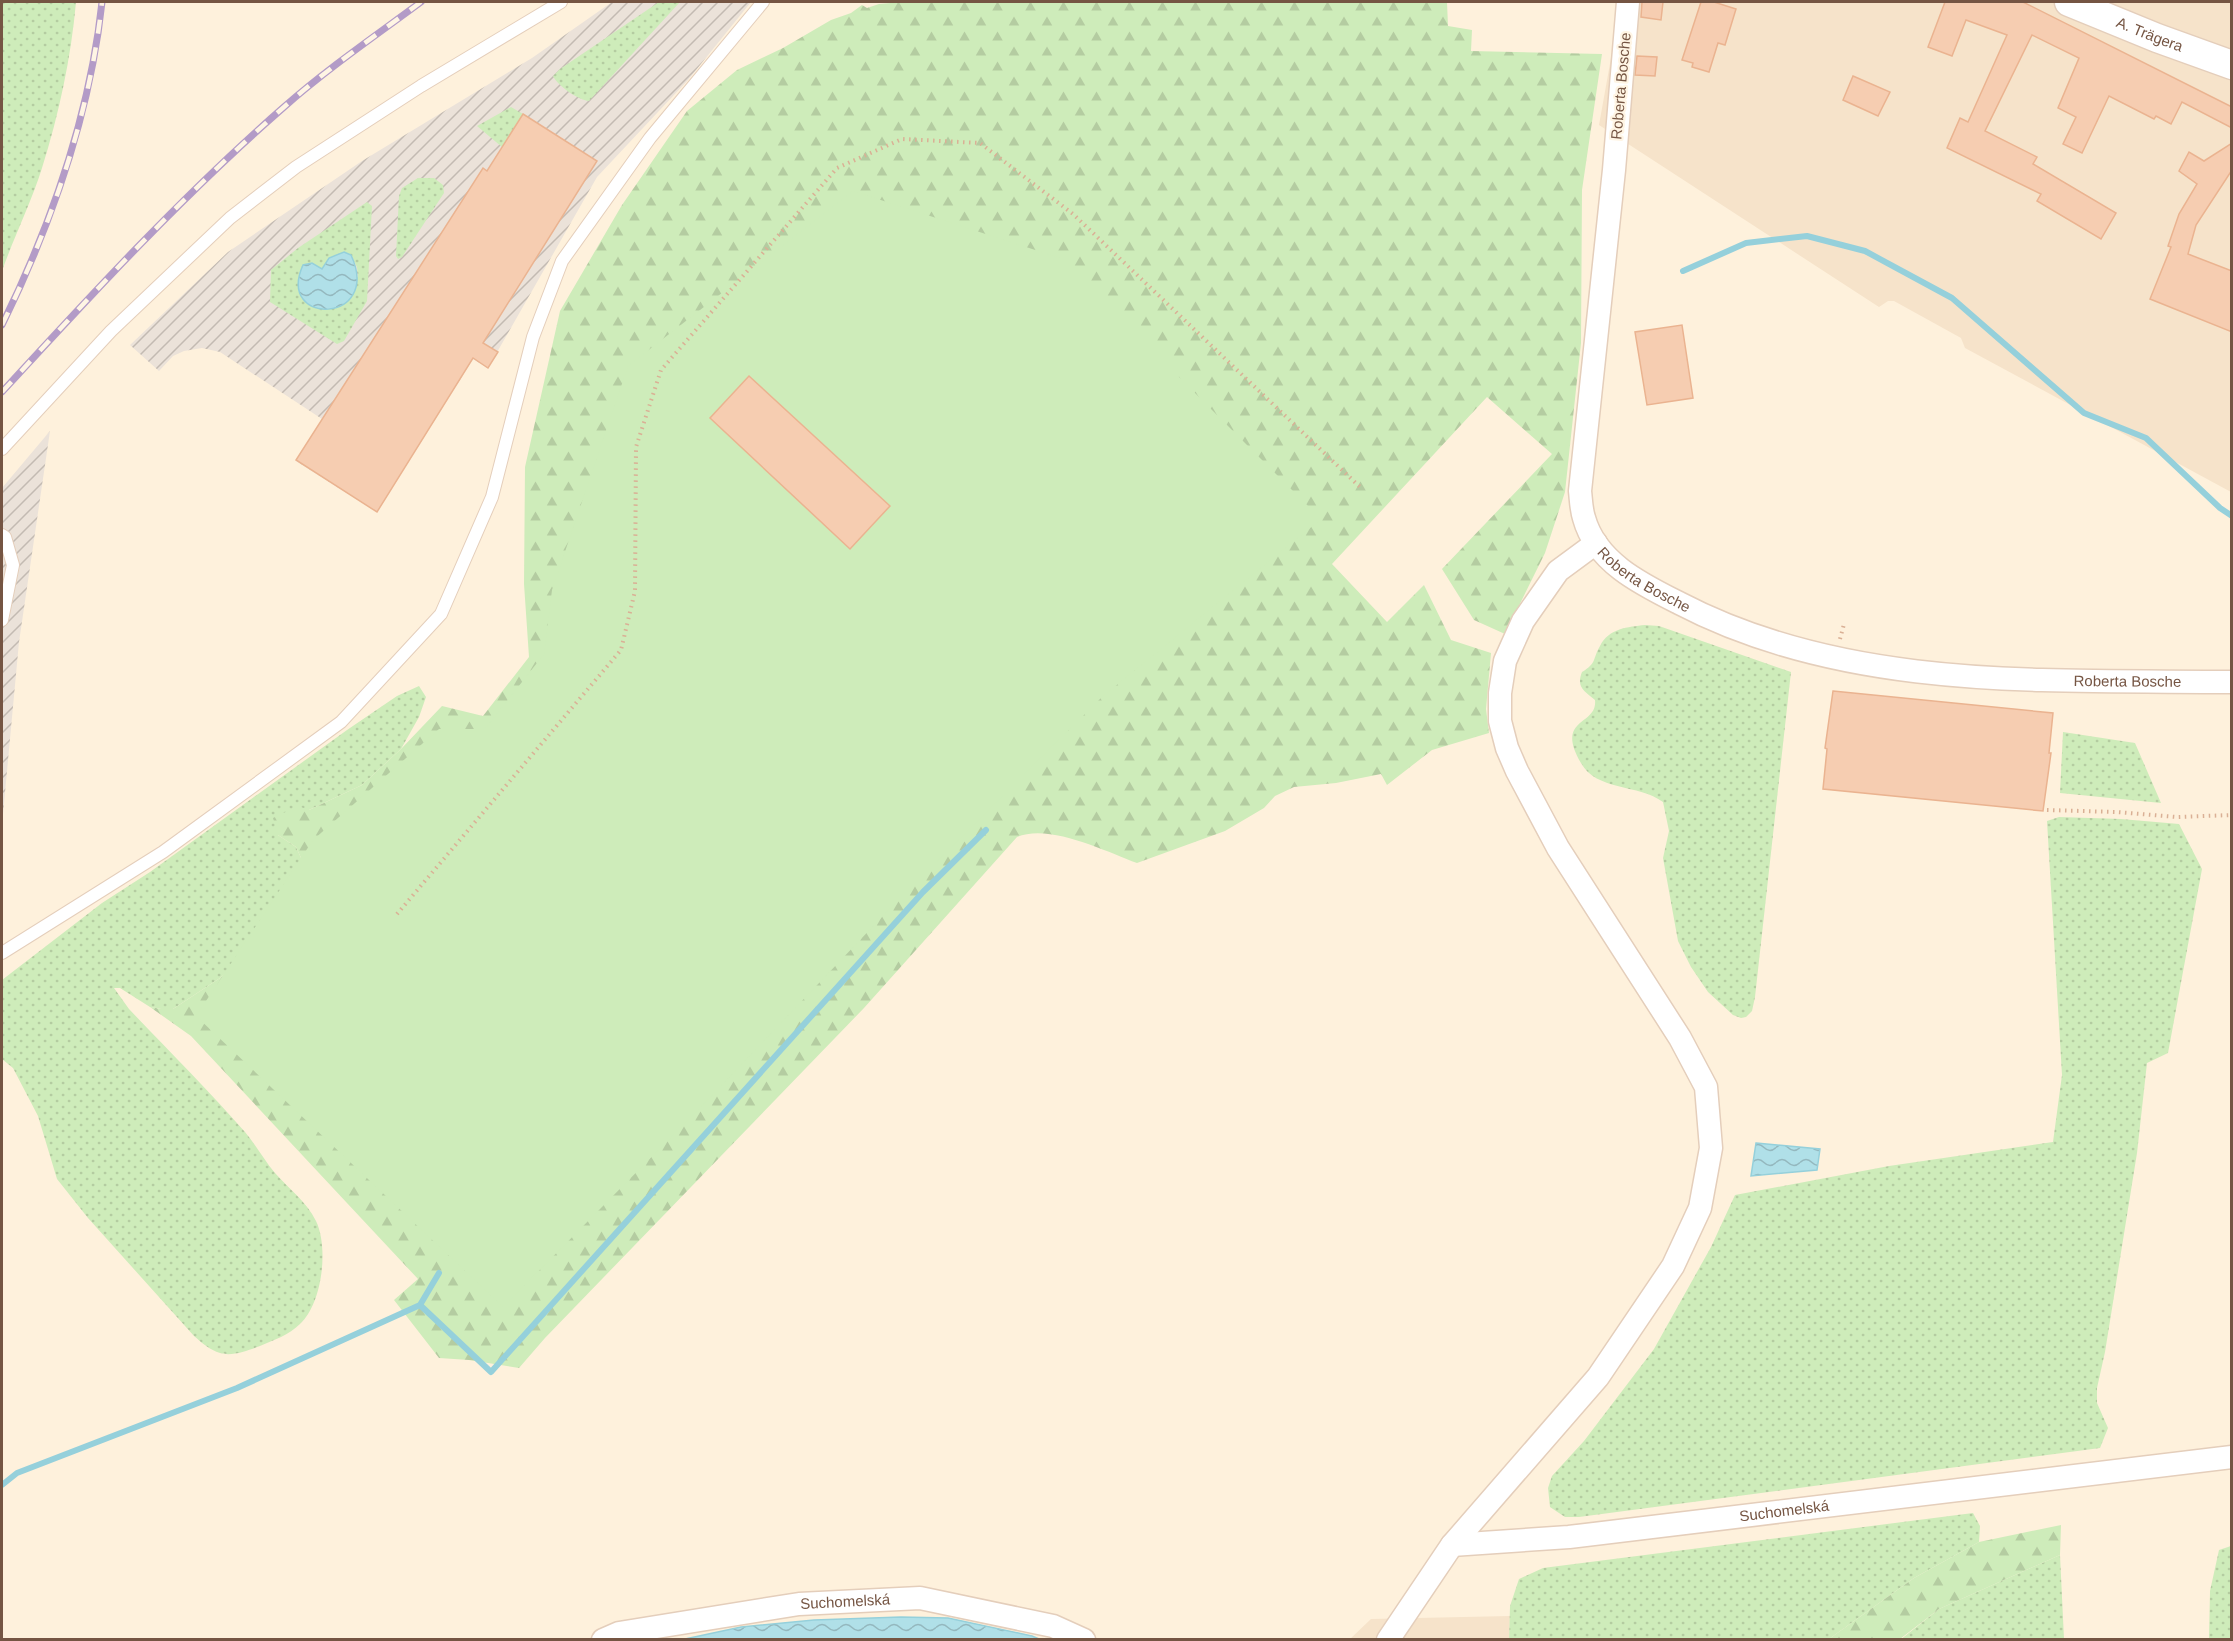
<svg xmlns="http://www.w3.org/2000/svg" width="2233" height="1641" font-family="Helvetica,sans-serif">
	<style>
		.residential { fill: #f6e3ca }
		.industrial { fill: url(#industrial-furrows) }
		.grass { fill: url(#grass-dots); fill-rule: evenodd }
		.forest { fill: url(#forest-firs) }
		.pitch { fill: #ceecba }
		.water { fill: url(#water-waves); stroke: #95d0db; stroke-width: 1.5 }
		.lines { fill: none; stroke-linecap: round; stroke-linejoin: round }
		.stream { stroke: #95d0db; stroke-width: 6 }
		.building { fill: #f6cdb1; stroke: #eab390; stroke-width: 1.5 }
		.service-casing { stroke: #e4cebb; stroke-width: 14 }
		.minor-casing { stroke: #e4cebb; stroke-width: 25 }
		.tertiary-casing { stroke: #e4cebb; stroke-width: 31 }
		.path { stroke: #dab095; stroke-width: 4; stroke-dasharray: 1.5 4.5; stroke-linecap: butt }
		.service { stroke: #fff; stroke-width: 12 }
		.minor { stroke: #fff; stroke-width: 22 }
		.tertiary { stroke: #fff; stroke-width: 28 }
		.rail-casing { stroke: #b39bc7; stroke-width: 7 }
		.rail { stroke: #fff5e4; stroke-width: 4.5; stroke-dasharray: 14; stroke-linecap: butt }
		.labels { text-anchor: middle; stroke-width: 4.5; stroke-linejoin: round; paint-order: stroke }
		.street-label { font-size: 15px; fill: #755543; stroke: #fff5e4 }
	</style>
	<defs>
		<pattern id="industrial-furrows" width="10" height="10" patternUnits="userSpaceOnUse" patternTransform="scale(1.5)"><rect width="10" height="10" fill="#ebe2d9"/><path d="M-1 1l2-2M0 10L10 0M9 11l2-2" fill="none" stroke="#c3bab2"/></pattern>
		<pattern id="grass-dots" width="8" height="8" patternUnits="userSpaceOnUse" patternTransform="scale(1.5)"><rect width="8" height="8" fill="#ceecba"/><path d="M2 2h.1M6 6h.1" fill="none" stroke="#b4cca1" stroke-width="1.8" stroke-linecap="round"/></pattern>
		<pattern id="forest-firs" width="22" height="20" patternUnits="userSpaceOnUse" patternTransform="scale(1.5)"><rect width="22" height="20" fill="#ceecba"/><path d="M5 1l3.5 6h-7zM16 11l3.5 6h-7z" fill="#b4cca1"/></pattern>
		<pattern id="water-waves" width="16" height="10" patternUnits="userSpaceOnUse" patternTransform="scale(1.5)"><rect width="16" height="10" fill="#b0e0e8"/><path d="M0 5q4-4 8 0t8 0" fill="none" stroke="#94b8be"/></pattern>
	</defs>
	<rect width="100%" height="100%" fill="#fef1dc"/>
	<!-- residential -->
	<path class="residential" d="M1621 2H2231V492L1965 348 1961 338 1894 301H1888L1879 307 1599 125Z
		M1510 1616 1509 1639 1349 1640 1371 1619Z"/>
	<!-- industrial -->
	<path class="industrial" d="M612 2H751L688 80 597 177 488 368 473 359 377 512 296 461 322 419 220 352 202 348 184 351 173 356 159 371 130 345 228 252 362 161 532 58Z
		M50 431 19 642 2 825V488Z"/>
	<!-- grass -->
	<path class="grass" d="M2 2H76C71 58 59 114 42 168 31 203 14 237 2 271Z
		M659 2H680L589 101C578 100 558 86 553 76L560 69Z
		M511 107 523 114 502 147 477 126Z
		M418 178H434L443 185 444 193 402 257 398 259 396 256 399 196 402 188Z
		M367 202 372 206 367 301 344 341 337 344 270 302 271 270 298 248ZM351 255 357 267 358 277 303 265 312 263 322 269Z
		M1645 625 1659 626 1791 672 1755 997 1752 1011 1746 1017 1741 1018 1733 1015 1708 992 1691 967 1678 941 1663 858 1669 831 1663 802C1639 784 1596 791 1581 763 1554 717 1598 726 1595 700 1584 691 1576 687 1582 672 1597 663 1592 660 1600 646 1609 628 1628 627 1645 625Z
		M419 686 426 697 419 717 401 749 362 785 309 810 278 835 296 847 302 860 250 953 220 978 173 1009H161L150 1007 120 988H114L129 1009C168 1050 208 1090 245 1132 256 1145 264 1160 275 1173 289 1189 306 1201 316 1221 329 1248 322 1304 300 1324 289 1335 274 1340 260 1346 249 1350 232 1357 220 1353 210 1350 202 1343 194 1336L88 1218 57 1179 38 1116 13 1068 2 1059V980L102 903 150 872 347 730 397 696Z
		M2063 732 2135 743 2161 803 2060 793Z
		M2059 817 2121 819 2179 824 2202 869 2168 1053 2147 1063 2137 1153 2105 1352 2097 1388V1403L2108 1428 2100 1448 1579 1517H1565L1550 1507 1548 1488 1552 1476 1584 1441 1654 1349 1711 1247 1735 1195 1889 1166 2053 1142 2062 1075 2047 821Z
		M1973 1513 1980 1526 1979 1542 1914 1578 1829 1639 1509 1640 1510 1606 1519 1579 1543 1568Z
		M2231 1546V1639H2209L2210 1591 2219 1550Z
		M2060 1555 2064 1639 1900 1640 1939 1609Z"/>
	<!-- forest -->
	<path class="forest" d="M902 2H1447L1448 26 1472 30 1471 51 1602 54 1582 190 1581 343 1565 492 1545 553 1505 634 1474 620 1442 569 1552 454 1487 397 1332 564 1387 622 1424 585 1451 640 1491 653 1486 709 1489 733 1432 750 1387 785 1381 774 1336 783 1294 787 1275 796 1264 808 1225 831 1137 863C1105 851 1049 823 1017 837L864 1008 545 1338 519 1368 469 1360 439 1358 394 1300 418 1279 191 1036 150 1007 161 1009H173L220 978 250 953 302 860 296 847 278 835 273 818 298 806 309 810 362 785 401 749 442 706 483 716 529 657 524 584 525 467 560 311 622 205 687 111 737 70 783 48 831 20 851 13 862 5 867 8 879 4Z
		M2061 1525 2060 1555 1939 1609 1900 1639H1829L1914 1578 1979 1542Z"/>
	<!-- pitch -->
	<path class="pitch" d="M853 191 1060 258 1321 519 1102 697 900 898 698 1110 503 1307 196 1016 313 840 439 729H485L544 654 552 590 628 366Z"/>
	<!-- water -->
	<path class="water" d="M344 252 351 255C383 324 275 327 303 265L312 263 322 269 329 258Z
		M1756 1143 1820 1149 1817 1170 1751 1176Z
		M901 1617 948 1618 1032 1636 1039 1639H685L741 1627 814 1620Z"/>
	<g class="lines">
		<!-- stream -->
		<path class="stream" d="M1683 271 1746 243 1807 236 1865 251 1952 298 2084 413 2146 438 2220 508 2232 516
			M420 1305 439 1273
			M2 1485 17 1473 237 1388 420 1305 491 1372 923 892 986 830"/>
	</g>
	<!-- building -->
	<path class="building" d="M1642 2H1663L1661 20 1641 17Z
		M1701 2H1714L1736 9 1725 45 1718 43 1709 72 1692 67 1693 63 1682 60Z
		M1945 2H2023L2232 107V128L2182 102 2171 124 2156 116 2154 119 2109 96 2082 153 2063 144 2076 117 2058 108 2079 58 2032 35 1985 131 2037 157 2033 164 2116 213 2101 239 2037 201 2041 194 1947 148 1960 118 1968 122 2007 35 1966 20 1952 56 1928 47Z
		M1637 56 1657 57 1655 76 1635 75Z
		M1853 76 1890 92 1878 116 1843 100Z
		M523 114 597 161 483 343 498 352 488 368 473 358 377 512 296 460 483 168 487 171Z
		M2232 143V170L2196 225 2188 254 2232 271V332L2150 299 2171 247 2168 246 2179 214 2197 184 2179 171 2189 152 2204 161Z
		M1682 325 1693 398 1647 405 1635 332Z
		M749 376 890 506 850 549 710 418Z
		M1833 691 2053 713 2049 753H2051L2043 811 1823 789 1827 749 1825 748Z"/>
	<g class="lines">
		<!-- service casing -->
		<g class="service-casing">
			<path id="service" d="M2 449 111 331 230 218 296 167 421 86 561 2
				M2 535 5 537 13 565 2 620
				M2 953 163 852 341 722 441 614 492 497 533 337 562 261 650 138 763 2"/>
		</g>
		<!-- minor casing -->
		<g class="minor-casing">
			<g id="minor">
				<path id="s1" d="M1628 2 1614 170 1580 491C1581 499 1581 509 1584 518 1596 562 1641 584 1679 603 1847 691 2047 680 2232 682"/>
				<path id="s2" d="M1452 1545 1569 1537 2232 1457"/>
				<path id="s3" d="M603 1640 619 1633 799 1604 920 1598 1053 1626 1084 1640"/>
				<path d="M1388 1640 1452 1545 1598 1377 1673 1266 1700 1208 1711 1148 1706 1087 1680 1038 1558 848 1517 771 1507 748 1500 721V693L1505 661 1523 621 1558 571 1596 543"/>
			</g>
		</g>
		<!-- tertiary casing -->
		<g class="tertiary-casing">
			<g id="tertiary">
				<path id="s4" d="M2069 2 2157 38 2232 65"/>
			</g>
		</g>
		<!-- path -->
		<path class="path" d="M1840 639 1844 624
			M2047 810 2116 812 2177 817 2232 815
			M397 914 621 650 635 591 636 447 661 370 837 168 902 139 980 143 1073 214 1360 487"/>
		<!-- service -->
		<use href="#service" class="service"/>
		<!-- minor -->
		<use href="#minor" class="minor"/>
		<!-- tertiary -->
		<use href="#tertiary" class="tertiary"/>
		<!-- rail casing -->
		<g class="rail-casing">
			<path id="rail" d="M2 325C52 223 90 115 102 2
				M2 392C92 294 183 195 284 107 327 69 375 36 421 2"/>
		</g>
		<!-- rail -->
		<use href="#rail" class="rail"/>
	</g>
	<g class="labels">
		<!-- street labels -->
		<g class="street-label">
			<text dy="5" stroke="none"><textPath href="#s4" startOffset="87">A. Trägera</textPath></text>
			<text transform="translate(1621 86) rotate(-85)" y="5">Roberta Bosche</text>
			<text dy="5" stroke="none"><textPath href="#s1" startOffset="608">Roberta Bosche</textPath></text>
			<text dy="5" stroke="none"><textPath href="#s1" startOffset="1110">Roberta Bosche</textPath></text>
			<text dy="5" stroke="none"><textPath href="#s2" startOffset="334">Suchomelská</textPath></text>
			<text dy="5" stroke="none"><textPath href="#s3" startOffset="246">Suchomelská</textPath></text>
		</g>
	</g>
	<!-- border -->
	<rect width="2233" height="1641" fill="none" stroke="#755543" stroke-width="6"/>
</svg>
